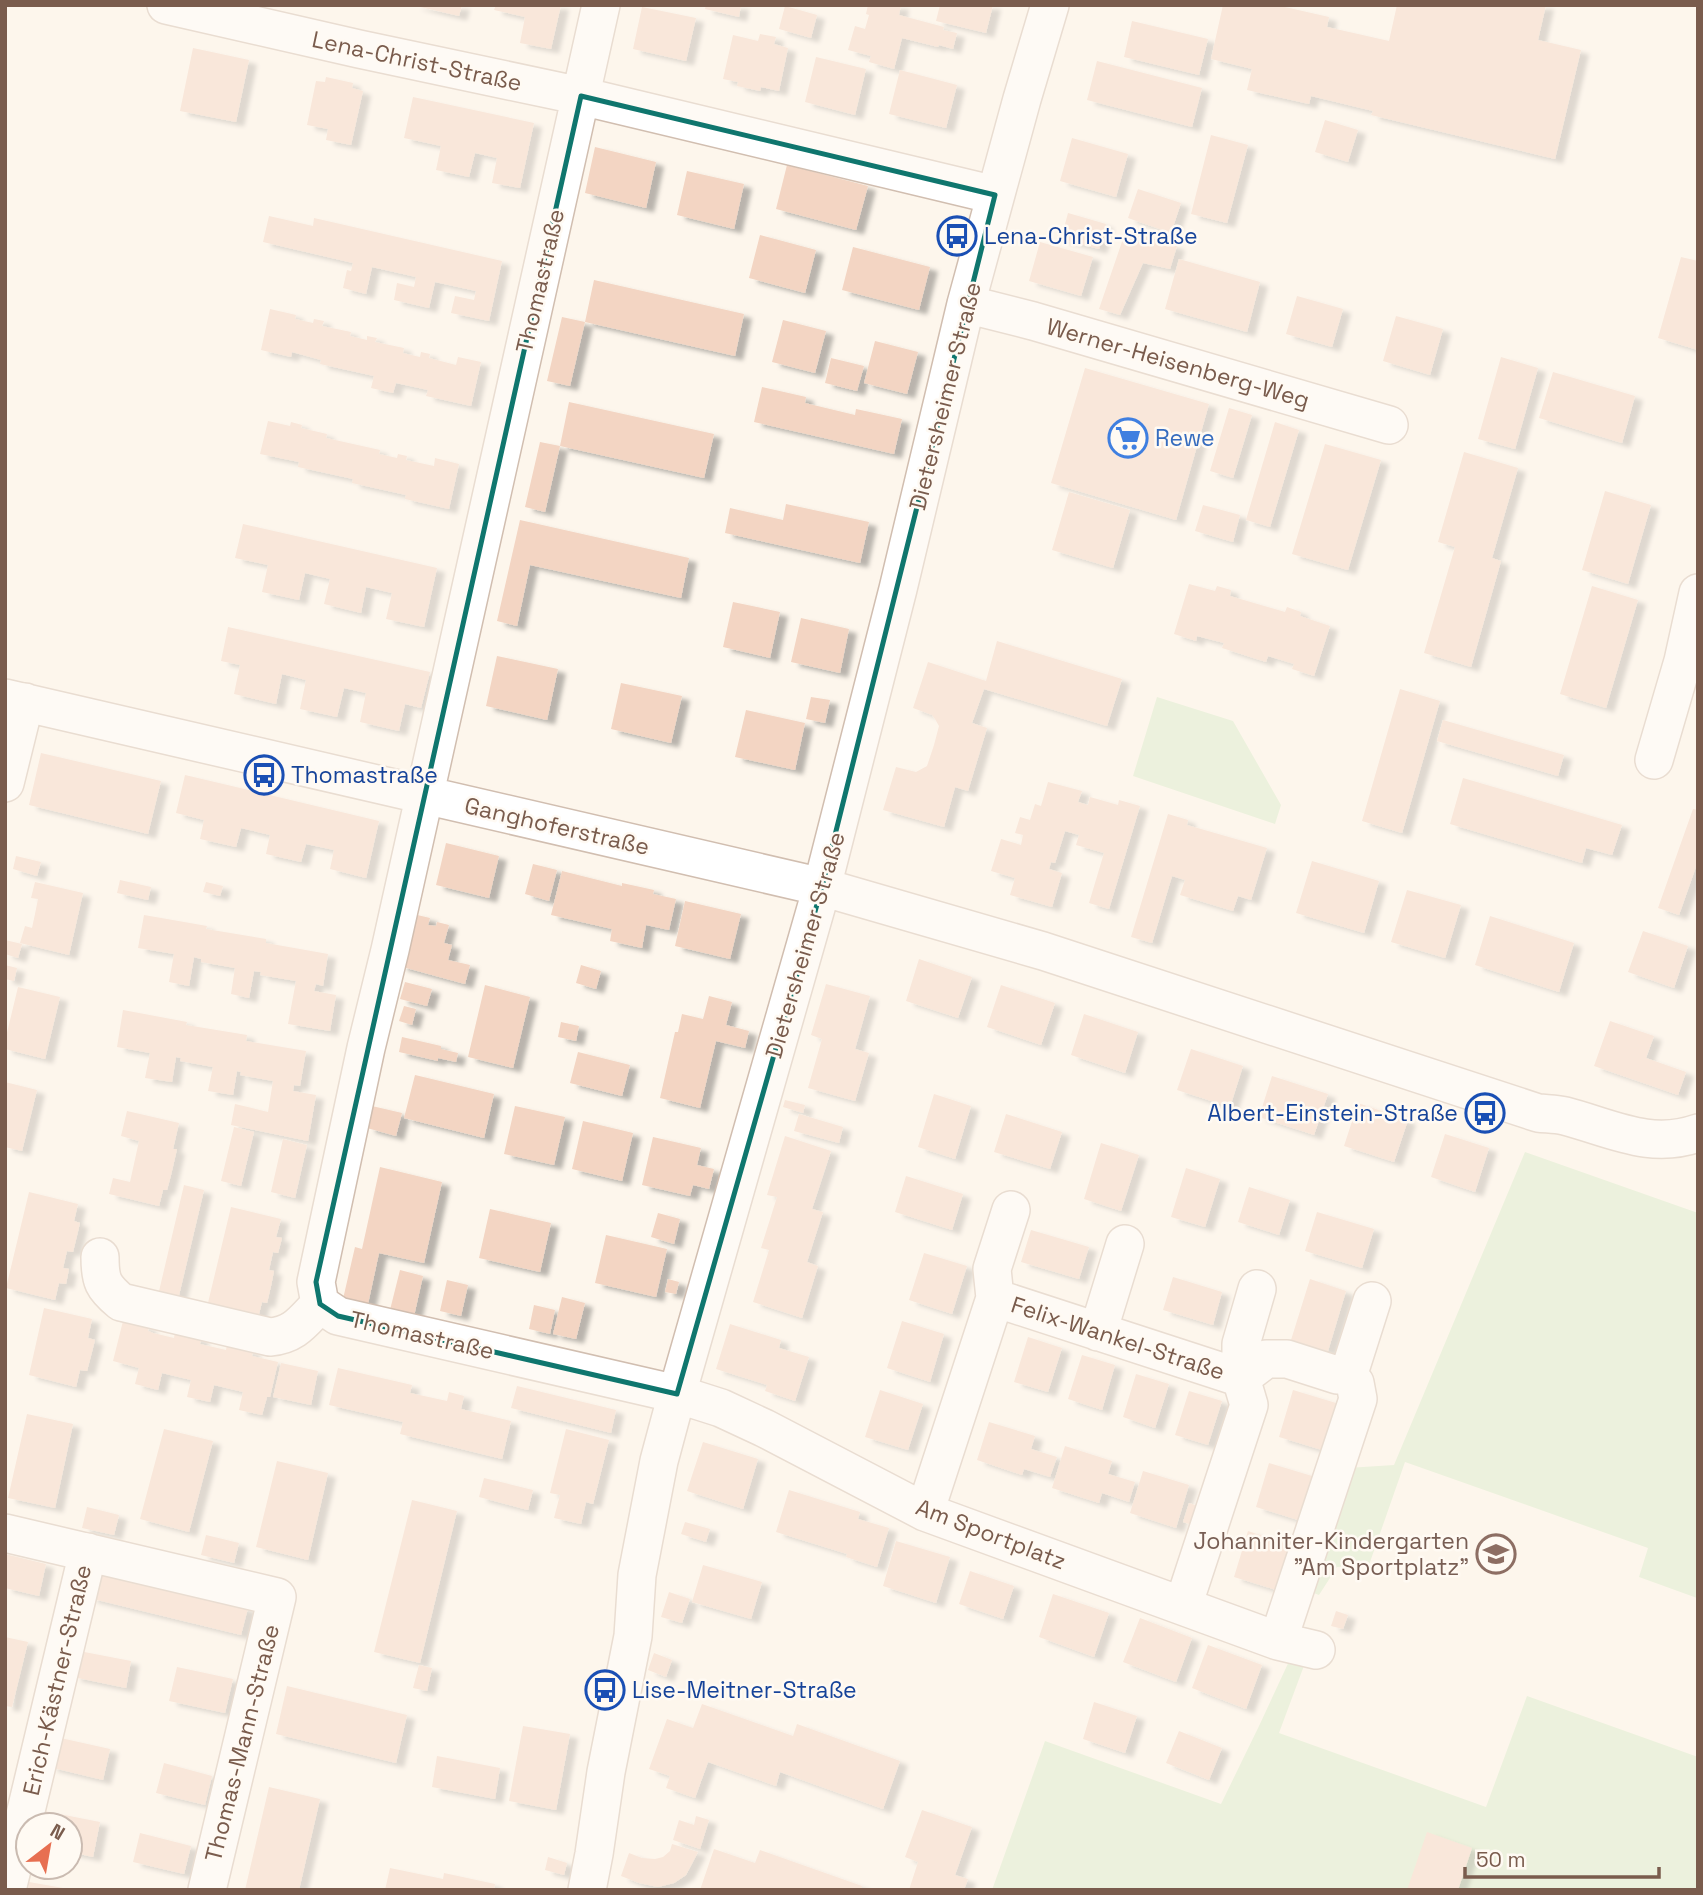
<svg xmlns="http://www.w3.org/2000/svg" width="1703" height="1895" font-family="'Space Grotesk',sans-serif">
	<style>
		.green { fill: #d8ecc9 }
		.building { fill: #f3d5c3; filter: url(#shadow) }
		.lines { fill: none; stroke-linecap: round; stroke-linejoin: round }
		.minor-casing { stroke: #d1beb0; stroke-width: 40 }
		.minor { stroke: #fff; stroke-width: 37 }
		.marked { fill: none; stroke: #0f766e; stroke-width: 5; stroke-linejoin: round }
		.labels { text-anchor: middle; stroke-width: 5; stroke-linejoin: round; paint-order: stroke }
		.street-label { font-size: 23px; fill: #7a5c4d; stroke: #fffaf3 }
		.transit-label { font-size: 23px; fill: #164399; stroke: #fffaf3; text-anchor: start }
		.shop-label { font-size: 23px; fill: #366cbe; stroke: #fffaf3; text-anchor: start }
		.education-label { font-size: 23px; fill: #785e54; stroke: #fffaf3; text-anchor: end }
	</style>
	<defs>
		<filter id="shadow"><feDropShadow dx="8" dy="4.5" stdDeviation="2" flood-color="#0004"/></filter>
	</defs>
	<rect width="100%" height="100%" fill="#fdf6ec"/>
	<!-- green -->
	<path class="green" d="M1157 697 1233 721 1281 805 1275 824 1133 776Z
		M1525 1152 1698 1213 1697 1598 1639 1577 1648 1548 1405 1462 1369 1565 1337 1567 1319 1595 1308 1591 1347 1468 1394 1465Z
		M1291 1657 1305 1663 1279 1733 1486 1807 1527 1696 1698 1757V1890H992L1045 1741 1221 1804 1259 1726Z"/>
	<!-- building -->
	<path class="building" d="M412 5H462L459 16Z
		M496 5H561L551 49 520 43 525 17 494 10Z
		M706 5H741L739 17 705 9Z
		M868 5H901L899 15 944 27 943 30 957 33 953 49 939 45 938 47 902 38 894 69 869 62 871 56 848 50 855 26 865 29 869 15 866 14Z
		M940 5H993L986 33 936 21Z
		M1223 5H1276L1329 17 1327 27 1389 41 1397 5H1546L1538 40 1581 50 1555 159 1371 115 1373 111 1311 96 1309 104 1247 90 1252 69 1211 59Z
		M785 6 817 15 811 38 779 29Z
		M642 7 696 18 686 61 633 49Z
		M1132 21 1208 39 1199 75 1124 57Z
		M760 34 776 37 774 44 788 48 779 91 761 87 760 91 737 86 738 82 723 79 733 35 758 41Z
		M193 48 249 60 236 122 180 111Z
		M816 57 866 69 855 115 805 102Z
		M1097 61 1202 88 1192 127 1087 100Z
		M900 70 957 85 946 128 889 114Z
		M326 77 353 83 352 88 363 91 351 145 326 140 328 129 307 125 316 81 325 82Z
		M413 97 534 123 520 188 492 183 497 158 475 153 469 177 436 170 441 146 404 138Z
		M1325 120 1358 130 1348 162 1315 152Z
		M1211 135 1248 145 1227 223 1191 214Z
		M1072 138 1128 154 1116 197 1060 181Z
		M595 147 656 162 646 208 585 193Z
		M787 165 868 186 856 230 776 209Z
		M687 171 744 184 734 229 677 215Z
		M1138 189 1181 203 1171 233 1128 218Z
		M1068 213 1106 224 1099 249 1061 239Z
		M269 216 313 226 314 218 502 261 489 321 451 313 455 296 474 300 476 291 435 282 429 308 394 300 397 283 414 287 416 277 372 267 366 294 343 288 347 270 351 271 353 263 263 242Z
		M1126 230 1177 246 1170 269 1143 263 1120 315 1099 309Z
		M760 235 816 250 805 293 749 278Z
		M1040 242 1093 257 1081 296 1029 281Z
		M853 247 930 267 919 310 842 290Z
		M1681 257 1698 261V350L1658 338Z
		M1179 259 1260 282 1247 332 1165 309Z
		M594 280 744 314 735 356 585 322Z
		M1297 296 1343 309 1332 347 1286 334Z
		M270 309 296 315 295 319 313 323 314 319 324 321 322 326 351 332 350 336 367 340V336L377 338 375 342 404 348 403 353 420 357 421 352 430 354 429 358 456 365 458 357 481 362 471 406 426 396 428 390 396 383 393 393 371 388 374 376 320 364 321 360 292 352 291 357 261 350Z
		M1396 316 1443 329 1430 375 1383 361Z
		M562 317 585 322 570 386 547 381Z
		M783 320 826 331 815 373 772 362Z
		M875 341 918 352 907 394 864 383Z
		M1501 357 1538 368 1515 449 1478 439Z
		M831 358 864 366 857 391 825 383Z
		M1085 368 1209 404 1176 520 1051 483Z
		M1553 372 1635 396 1622 443 1539 418Z
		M762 387 806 397 805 403 855 415 856 409 902 419 894 454 754 422Z
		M569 402 714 434 704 478 560 446Z
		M1229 408 1252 415 1233 478 1210 471Z
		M268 421 290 426 291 422 302 425 301 428 327 434 326 438 380 450 379 454 397 458 398 454 407 456 406 460 434 466 435 458 459 464 449 509 405 499 406 495 352 483 353 479 298 467 299 462 260 454Z
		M1275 422 1299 430 1270 527 1246 520Z
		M540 442 560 446 545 512 525 507Z
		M1325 444 1381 460 1348 570 1292 554Z
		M1464 452 1518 468 1492 558 1501 561 1471 667 1424 653 1455 547 1438 542Z
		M1605 491 1651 505 1628 584 1582 570Z
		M1069 492 1130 510 1113 568 1052 550Z
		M786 504 869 522 860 563 725 533 730 508 783 520Z
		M1203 505 1240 515 1233 542 1195 531Z
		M520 520 689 558 681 598 530 565 517 626 497 621Z
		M243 524 437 568 424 627 386 619 392 593 366 587 361 613 324 604 330 579 305 573 299 600 262 592 268 565 235 558Z
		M1189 584 1215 591 1217 586 1231 590 1230 596 1285 612 1287 607 1301 612 1300 616 1330 626 1314 676 1292 669 1294 664 1268 656 1266 662 1222 648 1224 643 1197 636 1196 641 1174 634Z
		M1592 586 1638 600 1606 708 1560 694Z
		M733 602 780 612 770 658 723 647Z
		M801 618 849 629 840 673 791 662Z
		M228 627 430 672 421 708 405 704 399 731 360 722 366 693 344 688 337 717 300 709 306 680 282 674 276 704 234 694 240 665 221 661Z
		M997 641 1122 679 1107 726 984 689 972 723 987 728 968 791 955 787 944 827 883 810 896 767 916 772 927 766 934 745 939 726 935 719 932 715 913 708 928 662 986 681Z
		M497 656 558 669 547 720 486 706Z
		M621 683 682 696 671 743 611 729Z
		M1400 689 1440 701 1402 833 1362 821Z
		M811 697 830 700 825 723 806 719Z
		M746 710 805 723 795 770 735 757Z
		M1443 720 1564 755 1558 776 1437 741Z
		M41 753 161 781 148 834 29 805Z
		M185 775 379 821 366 878 330 869 334 850 306 844 301 862 266 854 270 835 241 828 236 847 200 839 204 820 176 813Z
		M1463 778 1622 825 1612 855 1586 848 1582 863 1450 824Z
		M1048 782 1082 791 1078 802 1088 805 1090 797 1118 805 1119 800 1140 806 1109 909 1089 903 1104 853 1076 845 1079 835 1065 831 1055 863 1051 862 1049 869 1062 873 1052 907 1010 895 1015 878 991 871 1001 839 1021 845 1023 835 1015 833 1020 817 1030 820 1035 804 1041 806Z
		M1693 809 1698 810V861L1679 915 1658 908Z
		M1168 814 1188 820 1187 825 1267 848 1251 900 1238 896 1233 911 1180 895 1185 880 1172 876 1152 943 1131 937Z
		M446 843 499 856 489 898 436 885Z
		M16 856 41 862 37 876 13 869Z
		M1312 861 1379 881 1364 933 1296 913Z
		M533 864 557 870 549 901 525 894Z
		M562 871 622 886V883L654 890 653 894 676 899 669 930 646 925 642 948 610 941 612 929 551 915Z
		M120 880 151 887 148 900 117 893Z
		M35 882 83 893 69 955 20 943 25 926 32 928 35 914 38 899 31 898Z
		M206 882 223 886 220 896 203 892Z
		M1407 890 1461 905 1445 958 1391 942Z
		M685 901 741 914 730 959 675 946Z
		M413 914 430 918 428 925 436 926 437 922 449 925 444 943 452 945 448 960 470 965 465 984 399 966Z
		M144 915 207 926 206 929 266 939V943L328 954 323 986 316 984 314 991 336 995 330 1031 288 1024 296 981 260 975 261 972 254 971 249 998 231 994 235 968 201 962V959L194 957 189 986 169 982 174 954 138 948Z
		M1490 916 1574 943 1559 992 1475 965Z
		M1643 931 1688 946 1674 988 1628 972Z
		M5 940 22 944 18 958 5 954Z
		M919 959 972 977 958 1018 906 1001Z
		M5 965 17 968 14 981 5 979Z
		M581 965 601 971 596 989 576 983Z
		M405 982 432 989 427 1006 400 999Z
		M826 984 870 996 855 1049 869 1053 855 1101 808 1088 822 1039 811 1035Z
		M485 985 530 997 513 1068 468 1057Z
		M1001 985 1055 1003 1041 1045 987 1027Z
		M18 987 60 997 45 1059 5 1049V1041Z
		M709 996 732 1002 726 1025 749 1031 745 1048 716 1041 700 1108 660 1098 675 1032H678L682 1014 703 1019Z
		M404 1006 416 1009 412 1025 399 1021Z
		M123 1010 187 1022 186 1025 247 1035 246 1041 306 1051 300 1086 294 1085 293 1091 316 1095 308 1141 231 1125 235 1104 268 1112 273 1081 240 1075 241 1072 237 1071 233 1095 208 1091 213 1067 180 1061 181 1058 176 1057 172 1082 145 1078 150 1053 117 1047Z
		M1084 1014 1138 1032 1125 1073 1071 1055Z
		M1610 1021 1654 1036 1646 1058 1686 1072 1678 1095 1594 1066Z
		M561 1022 579 1026 576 1041 558 1037Z
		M402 1037 441 1046V1049L458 1053 456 1062 438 1058V1061L399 1052Z
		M1191 1049 1243 1066 1230 1107 1177 1090Z
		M578 1052 630 1065 622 1096 570 1083Z
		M415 1075 494 1094 484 1138 404 1118Z
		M1272 1076 1328 1094 1314 1135 1259 1117Z
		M5 1082 37 1090 22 1151 5 1147Z
		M934 1094 971 1106 955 1159 918 1147Z
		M785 1100 805 1105 803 1113 783 1107Z
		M1358 1103 1408 1120 1394 1162 1344 1146Z
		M372 1106 402 1113 396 1136 367 1128Z
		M515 1106 565 1117 554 1165 504 1154Z
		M127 1111 179 1123 173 1149H177L171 1175 167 1190H163L159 1206 109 1194 113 1178 130 1182 139 1141 121 1136Z
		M799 1114 843 1127 839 1143 794 1131Z
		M1006 1114 1062 1132 1050 1169 994 1152Z
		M583 1121 633 1133 622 1181 572 1169Z
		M234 1127 254 1132 241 1186 221 1181Z
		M1445 1134 1489 1148 1475 1192 1431 1177Z
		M785 1136 831 1151 812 1209 823 1212 807 1262 818 1266 802 1318 753 1302 769 1250 761 1248 777 1197 767 1195Z
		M653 1137 701 1148 697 1165 714 1169 709 1189 693 1185 690 1196 642 1185Z
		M283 1139 307 1145 295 1198 271 1192Z
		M1101 1143 1139 1155 1121 1211 1084 1199Z
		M380 1167 442 1182 424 1263 379 1253 368 1304 343 1299 355 1247 362 1249Z
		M1186 1168 1220 1179 1205 1227 1171 1217Z
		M906 1176 963 1194 952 1230 895 1212Z
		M184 1185 204 1190 176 1308 156 1304Z
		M1249 1187 1290 1200 1279 1235 1238 1222Z
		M29 1192 78 1204 74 1221 80 1223 73 1252 67 1251 63 1268 69 1269 66 1284 59 1283 55 1300 6 1288Z
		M231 1207 281 1219 276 1237 282 1238 278 1253 273 1252 269 1270 274 1271 271 1286 267 1303 262 1302 258 1318 207 1307Z
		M490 1209 551 1223 540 1272 479 1258Z
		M1317 1212 1374 1229 1362 1268 1305 1251Z
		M658 1213 680 1219 674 1244 651 1237Z
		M1031 1230 1089 1247 1079 1279 1021 1262Z
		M606 1235 667 1249 656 1297 595 1283Z
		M924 1253 967 1266 952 1314 909 1300Z
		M400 1270 423 1276 414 1316 390 1310Z
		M1173 1277 1222 1292 1213 1325 1163 1310Z
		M668 1279 679 1282 676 1294 665 1292Z
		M1310 1279 1346 1291 1328 1351 1291 1340Z
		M447 1280 468 1285 461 1316 440 1311Z
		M562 1297 585 1303 576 1339 553 1334Z
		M534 1305 555 1310 550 1334 529 1329Z
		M44 1308 92 1319 88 1338 95 1340 87 1371 80 1370 76 1387 29 1375Z
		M123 1321 149 1327 148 1331 153 1333 174 1338 175 1332 201 1338 200 1344 226 1350 227 1345 253 1351 252 1356 278 1362 270 1397H267L262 1415 239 1410 243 1392 214 1385 210 1402 187 1397 191 1380 162 1373 158 1390 135 1384 139 1368 113 1361Z
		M902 1321 944 1334 930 1382 887 1368Z
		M730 1324 781 1340 779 1348 809 1357 795 1401 765 1391 767 1385 716 1369Z
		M1028 1337 1062 1348 1048 1392 1014 1382Z
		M1082 1355 1115 1365 1102 1410 1068 1399Z
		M281 1363 318 1371 311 1405 273 1397Z
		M338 1368 412 1385 410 1393 447 1401 449 1392 464 1396 461 1409 511 1421 502 1459 400 1434 403 1422 329 1405Z
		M1136 1374 1169 1384 1155 1428 1123 1417Z
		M517 1386 616 1410 611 1433 511 1408Z
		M880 1390 923 1404 908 1450 865 1437Z
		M1293 1390 1336 1403 1322 1450 1279 1437Z
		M1189 1391 1222 1401 1208 1445 1175 1435Z
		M27 1414 73 1424 55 1508 8 1498Z
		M989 1422 1035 1436 1031 1449 1057 1457 1050 1477 1024 1469 1022 1475 977 1460Z
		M164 1429 213 1441 189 1532 140 1519Z
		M566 1429 609 1440 593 1504 586 1502 581 1524 554 1518 560 1495 550 1493Z
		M703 1442 758 1459 743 1509 687 1491Z
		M1065 1446 1112 1461 1108 1474 1135 1482 1129 1502 1102 1493 1099 1503 1052 1488Z
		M277 1461 328 1473 308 1560 256 1547Z
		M1269 1463 1312 1476 1298 1520 1256 1507Z
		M1143 1471 1189 1485 1176 1528 1130 1513Z
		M484 1478 533 1490 528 1510 479 1497Z
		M789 1490 860 1512 858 1519 889 1528 877 1567 846 1557 847 1554 776 1532Z
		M412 1500 457 1511 420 1663 374 1652Z
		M1189 1503 1201 1507 1195 1526 1183 1522Z
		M87 1507 119 1515 114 1535 82 1528Z
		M685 1522 710 1529 706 1542 681 1534Z
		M1248 1531 1290 1545 1276 1590 1234 1577Z
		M206 1535 239 1543 234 1563 201 1555Z
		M896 1541 950 1557 936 1603 883 1586Z
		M5 1554 46 1564 39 1596 5 1588Z
		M703 1565 762 1582 751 1619 692 1602Z
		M96 1571 248 1608 241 1635 89 1598Z
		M970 1571 1014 1586 1003 1619 959 1604Z
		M669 1592 690 1599 682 1623 661 1617Z
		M1053 1594 1109 1613 1094 1657 1039 1637Z
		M1336 1611 1348 1615 1343 1629 1331 1626Z
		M1140 1618 1192 1638 1176 1682 1123 1662Z
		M5 1637 28 1642 12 1707 5 1706Z
		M1208 1645 1262 1665 1246 1709 1192 1688Z
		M79 1651 131 1661 126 1688 73 1677Z
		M654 1653 672 1660 666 1677 648 1670Z
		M419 1665 432 1668 427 1691 413 1688Z
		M177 1667 233 1679 225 1713 169 1701Z
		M287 1686 407 1715 396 1763 276 1734Z
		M1094 1702 1137 1716 1125 1753 1083 1739Z
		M702 1704 793 1736 797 1724 900 1761 883 1809 780 1772 776 1786 708 1762 695 1798 666 1788 670 1776 649 1769 667 1719 693 1728Z
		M523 1726 570 1734 556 1810 509 1801Z
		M1179 1731 1222 1748 1209 1780 1166 1763Z
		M56 1737 110 1749 103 1780 49 1767Z
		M437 1756 500 1768 495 1799 432 1787Z
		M164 1763 212 1776 205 1805 156 1793Z
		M269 1787 320 1799 299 1890H245Z
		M922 1810 972 1827 955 1875 968 1879 964 1890H909L918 1862 905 1857Z
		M44 1811 100 1822 93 1857 70 1852V1825H41Z
		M696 1816 709 1820 700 1849 673 1840 679 1820 694 1825Z
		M1427 1832 1472 1848 1458 1890H1407Z
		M140 1833 191 1846 184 1874 133 1862Z
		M672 1844 698 1852 686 1875 674 1883 658 1887 639 1883 621 1876 629 1853 642 1858 655 1859 663 1857 670 1851Z
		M714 1849 755 1863 760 1850 862 1886 861 1890H700Z
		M548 1857 567 1863 564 1875 545 1870Z
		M390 1868 443 1879 444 1873 495 1884 494 1890H385Z
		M29 1882 63 1888V1890H28Z"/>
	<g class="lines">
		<!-- minor casing -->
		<g class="minor-casing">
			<path id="minor" d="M166 5 359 49 581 96 995 195
				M601 5 390 950 366 1048 316 1282 320 1304 338 1316 677 1394 721 1408 764 1428 925 1512 1278 1641 1316 1650
				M966 304 1033 321 1389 425
				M5 698 822 887 1043 951 1538 1113C1547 1114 1557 1114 1565 1116 1611 1128 1650 1150 1698 1133
				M1654 760 1683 661 1698 593
				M5 783 25 702
				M100 1257C100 1281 103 1287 121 1302L270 1337C295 1335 303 1321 320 1304
				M995 1298 1241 1378 1249 1405 1183 1606
				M1098 1332 1125 1244
				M1241 1378 1266 1359H1287L1337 1375 1345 1374 1351 1367 1372 1301
				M1241 1378V1344L1257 1289
				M925 1512 995 1298 992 1269 1011 1210
				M5 1533 277 1597 207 1890
				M1278 1641 1358 1399 1355 1383 1345 1374
				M7 1890 88 1552
				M587 1890 594 1854 606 1772 633 1636 637 1575 659 1461 677 1394 822 887 898 589 966 304 1022 99 1050 5"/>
		</g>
		<!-- minor -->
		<use href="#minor" class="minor"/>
	</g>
	<!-- marked area -->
	<path d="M0 0H1703V1895H0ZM581 96 995 195 822 887 677 1394 338 1316 320 1304 316 1282Z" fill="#fdf6ec" fill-opacity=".55" fill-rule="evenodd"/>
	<path class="marked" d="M581 96 995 195 822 887 677 1394 338 1316 320 1304 316 1282Z"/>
	<!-- icons -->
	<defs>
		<g id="bus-ring" transform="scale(2.0125)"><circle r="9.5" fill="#fffaf3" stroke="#1a4fb4" stroke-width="1.5"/><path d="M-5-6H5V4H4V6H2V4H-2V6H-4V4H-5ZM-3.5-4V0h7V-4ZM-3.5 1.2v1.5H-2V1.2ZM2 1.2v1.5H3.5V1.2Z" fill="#1a4fb4"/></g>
		<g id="supermarket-ring" transform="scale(2.0125)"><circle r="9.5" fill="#fffaf3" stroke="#3f7fe0" stroke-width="1.5"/><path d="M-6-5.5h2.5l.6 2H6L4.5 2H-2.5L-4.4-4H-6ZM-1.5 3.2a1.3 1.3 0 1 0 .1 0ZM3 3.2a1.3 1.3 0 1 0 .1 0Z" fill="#3f7fe0"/></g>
		<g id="school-ring" transform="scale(2.0125)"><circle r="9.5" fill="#fffaf3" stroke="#8d6e63" stroke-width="1.5"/><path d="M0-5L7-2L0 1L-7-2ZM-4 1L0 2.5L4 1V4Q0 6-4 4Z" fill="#8d6e63"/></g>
	</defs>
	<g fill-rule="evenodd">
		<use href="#bus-ring" x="957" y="236"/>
		<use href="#supermarket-ring" x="1128" y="438"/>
		<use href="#bus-ring" x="264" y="775"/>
		<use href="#bus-ring" x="1485" y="1113"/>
		<use href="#school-ring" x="1496" y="1554"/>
		<use href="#bus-ring" x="605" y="1690"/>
	</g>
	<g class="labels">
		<!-- street labels -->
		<g class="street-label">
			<text transform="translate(417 61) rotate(12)" y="8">Lena-Christ-Straße</text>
			<text transform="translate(540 281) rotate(-77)" y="8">Thomastraße</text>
			<text transform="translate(1178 363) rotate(16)" y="8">Werner-Heisenberg-Weg</text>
			<text transform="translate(945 396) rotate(-76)" y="8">Dietersheimer Straße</text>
			<text transform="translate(557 826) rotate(13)" y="8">Ganghoferstraße</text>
			<text transform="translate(805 945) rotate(-74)" y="8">Dietersheimer Straße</text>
			<text transform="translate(422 1335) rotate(13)" y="8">Thomastraße</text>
			<text transform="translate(1118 1338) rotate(18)" y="8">Felix-Wankel-Straße</text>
			<text transform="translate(991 1534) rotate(21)" y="8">Am Sportplatz</text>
			<text transform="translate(57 1680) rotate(-77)" y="8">Erich-Kästner-Straße</text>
			<text transform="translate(242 1743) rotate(-76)" y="8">Thomas-Mann-Straße</text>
		</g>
		<!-- transit labels -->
		<g class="transit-label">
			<text x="984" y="244">Lena-Christ-Straße</text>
			<text x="291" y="783">Thomastraße</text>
			<text x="1458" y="1121" text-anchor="end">Albert-Einstein-Straße</text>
			<text x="632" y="1698">Lise-Meitner-Straße</text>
		</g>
		<!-- shop labels -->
		<g class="shop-label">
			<text x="1155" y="446">Rewe</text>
		</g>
		<!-- education labels -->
		<g class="education-label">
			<text x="1469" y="1549">Johanniter-Kindergarten<tspan x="1469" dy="26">"Am Sportplatz"</tspan></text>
		</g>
	</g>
	<!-- border -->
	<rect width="1703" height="1895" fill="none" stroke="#7a5c4d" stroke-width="14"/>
	<!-- north arrow -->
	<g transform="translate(49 1846) rotate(31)"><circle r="33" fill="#fffaf3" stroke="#cabbb1" stroke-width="2"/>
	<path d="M0-5L12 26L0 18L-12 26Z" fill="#e76f51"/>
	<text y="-10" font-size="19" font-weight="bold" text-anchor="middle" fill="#7a5c4d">N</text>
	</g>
	<!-- scale -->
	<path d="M1465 1867v10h194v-10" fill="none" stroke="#7a5c4d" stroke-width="3.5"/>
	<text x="1476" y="1867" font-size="21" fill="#7a5c4d" stroke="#fffaf3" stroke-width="5" paint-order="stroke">50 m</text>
</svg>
